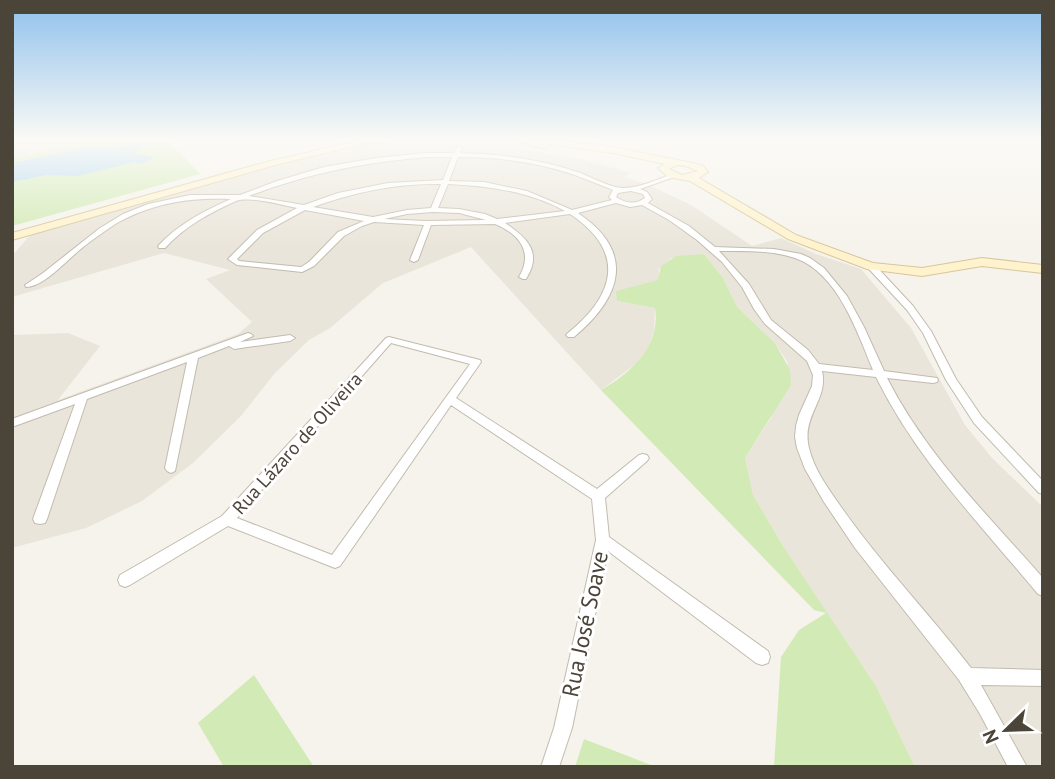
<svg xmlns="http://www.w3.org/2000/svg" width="1055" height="779" font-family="'PT Sans',sans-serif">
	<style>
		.residential { fill: #eae5da }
		.green { fill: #d2eab5 }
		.water { fill: #a9d4f2 }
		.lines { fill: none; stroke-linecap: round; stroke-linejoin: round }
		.minor-casing { stroke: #c2bbae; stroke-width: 2 }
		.secondary-casing { stroke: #d6c79b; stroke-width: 2 }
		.minor { fill: #fff; fill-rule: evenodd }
		.secondary { fill: #fff3cd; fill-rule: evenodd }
		.labels { text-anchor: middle; stroke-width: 6; stroke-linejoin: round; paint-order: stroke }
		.street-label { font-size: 19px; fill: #4b4439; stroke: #fff }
		.near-street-label { font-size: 23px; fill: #4b4439; stroke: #fff }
	</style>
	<rect width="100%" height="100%" fill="#f6f3ec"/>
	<!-- residential -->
	<path class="residential" d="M12 140H98L16 158 12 154Z
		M382 140 395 147 448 144 512 147 585 160 630 173 624 177 649 185 691 205 752 246 781 238 816 254 861 269 911 328 965 425 992 458 1043 507V767H915L876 686 783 546 753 495 745 458 771 418 788 363 775 343 738 308 723 278 704 254 671 258 659 269V280L617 301 655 308 654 331 648 348 637 363 601 390 471 247 383 283 330 328 309 340 275 373 241 416 193 463 142 501 86 528 12 548V335L68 333 100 346 58 400 238 334 252 322 206 279 230 270 164 253 12 297V256L31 234 274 165Z"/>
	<!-- green -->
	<path class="green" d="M98 140 169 142 200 174 12 226V154L17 158Z
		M704 254 723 278 738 308 775 343 790 370 791 385 745 458 753 495 783 546 876 686 915 767H774L781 657 799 630 826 613 814 610 601 390C631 373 661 346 655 308L617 301 616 291 658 280 661 266 676 256Z
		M254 675 314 767H224L198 723Z
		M584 739 656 767H575Z"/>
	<!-- water -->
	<path class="water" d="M145 143 148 145 135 152 136 154 155 157 142 164 135 162 77 176 47 175 12 182V163L84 148H107Z"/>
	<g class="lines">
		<!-- minor casing -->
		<g class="minor-casing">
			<path id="minor" d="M459 146 462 148 460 153C499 154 540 159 577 172 590 176 610 188 623 188 639 188 655 180 670 175H674V177L640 189 647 192 652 199 648 203 689 226 715 247 774 249 801 254 810 258 824 268 847 296 864 327 884 371 937 378 938 380 937 382 933 383 887 378C926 455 987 514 1043 578V596L1038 594C979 523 917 460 876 377L822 371C829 399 801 416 809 448 814 469 827 487 839 504 879 562 928 612 971 668L1043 670V686L981 685 1027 767H1008L980 714 959 680 855 548 824 502 805 469 797 448 795 437 796 426 799 415 812 386 813 375 807 361 765 324 754 309 742 287 722 262 697 240 669 220 642 205 630 207 616 203 578 213C636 252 622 297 574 337H568L566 335 568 333C615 295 627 252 570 214L505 223C527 238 543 252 526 279H523L519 277C534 252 519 234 495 224L431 225 418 260 414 262 410 260 424 225 374 222 362 226 344 236 314 266 302 272 237 265 228 259 257 230 297 208C281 205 251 196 236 201 210 213 185 226 165 248H159L158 246C178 224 204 211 231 199 191 197 152 203 117 223 105 231 93 239 82 248 68 259 44 287 26 287L25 285 43 273 100 228 123 214 148 204 190 195H240L277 181 324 167 376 158 426 153H454L457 147ZM426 157H452L443 180 388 183 338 193 304 205 249 196C309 173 362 163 426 157ZM458 157C496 157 536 162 572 174 586 179 600 185 613 190L609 197 612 200 572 210 527 191 484 182 449 181ZM441 184 431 208 407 210 373 217 313 207C354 192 398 183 441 184ZM448 184C488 186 529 191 565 211L497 219 485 214 459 209 438 208ZM631 191 643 194 645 198C635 205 625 203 616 197L618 193ZM305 210 364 221 338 232 309 262 301 267 239 261 237 259 263 233ZM433 212 459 213 486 220 425 221 384 219 407 214ZM719 251C744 251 771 250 795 258 838 273 857 332 873 370L819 364 808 350 771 320 749 284Z
				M868 264H874L913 306 931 331 956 379 982 417 1043 481V494L1039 493 974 423 946 380 923 333 907 310 868 268Z
				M248 333 251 334 253 336 240 342 290 335 295 338 290 341 234 349 229 346 198 358 175 471 171 473 167 471 165 468 187 362 87 399 47 519 45 523 40 524 35 523 33 519 75 404 12 427V419Z
				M389 337 480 360 481 362 456 398 597 489 639 455 643 454 647 455 649 458 647 461 605 498 609 537 768 651 770 657 768 663 762 665 756 663 608 551 572 728 559 767H541L554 728 596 540 592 499 451 405 340 566 335 568 228 526 130 585 125 587 120 585 118 580 120 575 222 516 386 338ZM391 343 470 364 332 555 237 518Z"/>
		</g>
		<!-- secondary casing -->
		<g class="secondary-casing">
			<path id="secondary" d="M363 140H379L275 165 12 240V233L270 161Z
				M513 140H556L613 147 702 165 708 172 699 178 796 235 873 263 922 268 982 258 1043 265V273L982 266 922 276 867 269 788 239 690 181 668 177 658 168 665 164 613 153 548 144 549 146 545 149ZM677 165 686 166 698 171 682 175 669 169Z"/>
		</g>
		<!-- minor -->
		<use href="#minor" class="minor"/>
		<!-- secondary -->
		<use href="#secondary" class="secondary"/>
	</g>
	<!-- sky -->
	<linearGradient id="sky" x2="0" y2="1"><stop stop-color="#8fc1ec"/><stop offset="0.56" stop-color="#fbfaf6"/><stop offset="1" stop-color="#fbfaf6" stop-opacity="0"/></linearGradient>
	<rect width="1055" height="249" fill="url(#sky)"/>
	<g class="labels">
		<!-- street labels -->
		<g class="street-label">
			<text transform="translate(297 443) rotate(-48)" y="7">Rua Lázaro de Oliveira</text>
		</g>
		<!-- near-street labels -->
		<g class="near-street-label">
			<text transform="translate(585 624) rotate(-78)" y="8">Rua José Soave</text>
		</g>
	</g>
	<!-- border -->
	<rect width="1055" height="779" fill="none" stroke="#4b4439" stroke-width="28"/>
	<!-- north arrow -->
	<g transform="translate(1006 730) rotate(247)" stroke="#ffffff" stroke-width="5" paint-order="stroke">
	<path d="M0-5L12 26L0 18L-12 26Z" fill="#4b4439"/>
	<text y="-10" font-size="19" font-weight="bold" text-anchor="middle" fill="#4b4439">N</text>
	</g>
</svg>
